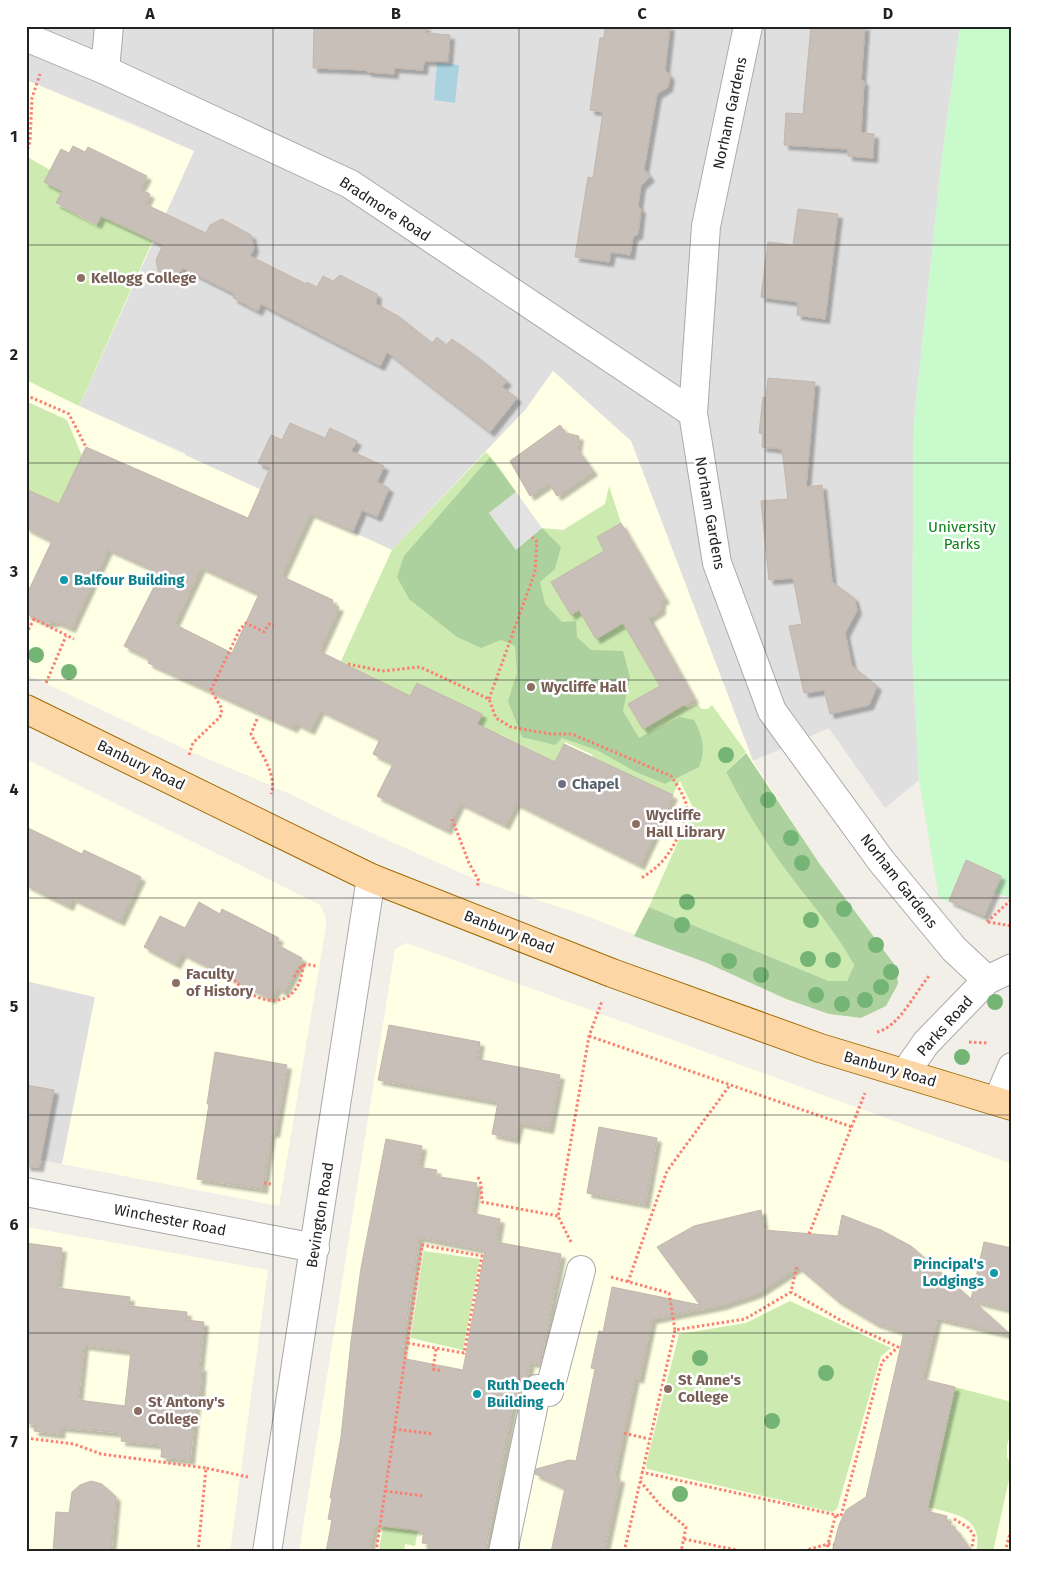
<svg xmlns="http://www.w3.org/2000/svg" width="1038" height="1578" font-family="'Fira Sans',sans-serif">
	<style>
		.residential { fill: #e0dfdf }
		.education { fill: #ffffe5 }
		.grass { fill: #cdebb0 }
		.forest { fill: #add19e }
		.park { fill: #c8facc }
		.parking { fill: #e2e2e2 }
		.water { fill: #aad3df }
		.building { fill: #c7bfb8; stroke: #c4b6ab; fill-rule: evenodd; filter: url(#shadow) }
		.lines { fill: none; stroke-linecap: round; stroke-linejoin: round }
		.minor-casing { stroke: #a9a9a9; stroke-width: 30 }
		.major-casing { stroke: #a06b00; stroke-width: 30 }
		.path { stroke: #fa8072; stroke-width: 3; stroke-dasharray: 2.5 2.5; stroke-linecap: butt }
		.minor { stroke: #fff; stroke-width: 28 }
		.major { stroke: #fcd6a4; stroke-width: 28 }
		.tree { fill: #74b475 }
		.grid { fill: none; stroke: #222; stroke-width: 1; stroke-opacity: 0.55 }
		.education-dot { fill: #8d6e63; stroke: #fff; stroke-width: 2 }
		.culture-dot { fill: #0f9aa8; stroke: #fff; stroke-width: 2 }
		.worship-dot { fill: #6b7280; stroke: #fff; stroke-width: 2 }
		.labels { text-anchor: middle; stroke-width: 5; stroke-linejoin: round; paint-order: stroke }
		.street-label { font-size: 15px; fill: #222; stroke: #fff }
		.education-label { font-size: 15px; font-weight: bold; fill: #785e54; stroke: #fff; text-anchor: start }
		.park-label { font-size: 15px; fill: #0c8416; stroke: #fff }
		.culture-label { font-size: 15px; font-weight: bold; fill: #0d838f; stroke: #fff; text-anchor: start }
		.worship-label { font-size: 15px; font-weight: bold; fill: #5b616d; stroke: #fff; text-anchor: start }
		.neatline { fill: none; stroke: #222; stroke-width: 2 }
		.grid-label { font-size: 16px; text-anchor: middle; font-weight: bold; fill: #222 }
	</style>
	<defs>
		<filter id="shadow"><feDropShadow dx="4.5" dy="4.5" stdDeviation="1" flood-color="#0004"/></filter>
	</defs>
	<rect width="100%" height="100%" fill="#f2efe9"/>
	<!-- residential -->
	<path class="residential" d="M26 26H960L942 157 914 421 912 650 919 780 885 808 829 728 753 761 631 441 553 371 526 409 455 485 273 787 191 752 185 453 79 406 194 151 134 124 26 80Z
		M26 981 95 997 62 1164 26 1157Z"/>
	<!-- education -->
	<path class="education" d="M26 80 194 151 79 406 392 550 526 409 553 371 631 441 753 761 819 863 897 968 898 984 886 1006 861 1018 829 1014 786 999 707 963 584 915 479 881 341 819 290 794 191 752 26 674Z
		M26 759 320 905 325 915 326 926 279 1206 62 1164 95 997 26 981Z
		M407 943 1012 1164V1552H299L395 949Z
		M26 1227 268 1270 230 1552H26Z"/>
	<!-- grass -->
	<path class="grass" d="M26 156 50 170 62 191 56 204 96 226 101 216 153 240 79 406 26 380Z
		M26 401 67 420 82 456 59 504 26 489Z
		M486 452 499 467 516 492 489 513 516 550 542 528 563 530 605 504 609 486 621 523 604 551 552 582 579 610 596 639 646 610 662 640 640 653 660 686 629 704 683 705 688 708 697 704 702 709H708L712 705 746 752 726 772C745 809 766 844 791 877 814 907 836 932 854 965L847 981H829L649 907 693 808 680 781 673 795 619 770 604 802 577 789 593 755 565 742 547 778 531 770 538 753 499 734 474 731 482 714 417 683 406 704 390 686 341 661 392 550Z
		M424 1251 480 1259 463 1350 411 1338Z
		M790 1301 891 1348 881 1356 837 1509 832 1512 647 1469 646 1464 679 1334 746 1323Z
		M955 1387 1012 1402V1426L1007 1446V1457L1012 1466 993 1552H976C984 1516 955 1515 929 1507Z
		M388 1498 421 1515 415 1546 405 1544 404 1552 379 1550Z"/>
	<!-- forest -->
	<path class="forest" d="M490 457 516 492 489 513 516 549 542 528 561 547 555 569 540 582 545 604 562 622 576 621 577 637 591 650 623 651 630 677 623 711 639 738 680 717 694 720C703 737 706 749 699 767L665 784 634 771 597 750 562 738 555 745 522 737 508 701 517 673 515 646 501 640 481 648 457 637 409 599 397 577 404 556Z
		M746 753 819 863 897 968 898 984 886 1006 861 1018 829 1014 786 999 707 963 634 936 649 907 829 981H847L854 965C836 932 813 906 791 877 766 844 745 809 726 772Z"/>
	<!-- park -->
	<path class="park" d="M960 26H1012V898L994 893 984 916 939 898 919 780 912 650 914 421 942 157Z"/>
	<!-- parking -->
	<path class="parking" d="M516 492 542 528 516 550 489 513Z"/>
	<!-- water -->
	<path class="water" d="M437 63 459 65 455 103 434 100Z"/>
	<!-- building -->
	<path class="building" d="M314 26H426L425 33 450 35 448 61H424L423 70 394 68V74L367 72V70L313 68Z
		M605 26H670L665 70 670 76 668 87 657 94 644 169 650 177 641 185 638 206 641 209 638 234 633 237 630 255 611 252 609 262 575 257 588 177 593 178 603 112 590 110 600 38H604Z
		M811 26H865L861 81H864L861 133 874 134 873 158 848 156V149L784 145 786 113 803 114Z
		M73 146 85 152 88 147 147 176 140 189 150 194 145 204 206 233 210 225 222 219 251 235 254 248 250 256 306 284 307 282 317 287 323 276 333 281 340 275 377 294 376 304 398 316 432 343 437 337 446 345 452 339 480 359 507 381 502 387 517 398 490 432 387 352 380 366 261 304 258 311 233 298 235 294 183 268 181 271 160 280 156 260 163 245 101 216 97 224 56 203 62 191 44 182 61 149 69 153Z
		M798 209 838 214 825 319 797 315 798 302 761 297 768 242 793 245Z
		M768 378 815 382 806 487 822 485 832 582 854 598 857 610 845 633 852 666 877 686 869 705 830 714 824 690 804 693 789 626 802 624 793 578 769 580 761 501 788 499 782 449 762 447 763 434 759 433 763 397 766 398Z
		M290 423 325 438 330 428 357 441 351 451 384 466 377 482 389 488 377 517 362 510 353 531 310 513 281 576 333 600 331 604 339 607 319 651 410 696 417 683 482 714 477 724 555 762 564 744 673 795 640 865 516 803 505 825 460 803 447 830 377 796 393 764 373 754 380 739 320 710 310 730 296 723 293 728 148 663 150 659 124 646 161 573 108 549 71 628 57 622 46 623 26 614V596L52 541 26 528V489L59 504 86 447 248 518 270 468 258 463 271 435 282 440ZM201 567 259 594 232 653 174 624Z
		M560 425 566 433 579 436 577 449 593 471 557 496 549 483 530 496 510 461Z
		M621 523 665 599 661 601V610L649 618 694 699 643 729 628 704 660 686 623 623 596 639 579 610 571 615 551 582 604 551 597 537Z
		M26 827 82 854 84 850 141 877 120 921 72 898 69 906 26 885Z
		M966 860 1001 876 984 916 949 901Z
		M199 902 220 914 222 909 279 938 276 944 302 958 284 992 277 988 271 999 182 953 176 964 144 947 160 916 185 928Z
		M389 1025 480 1042 477 1059 560 1075 549 1129 519 1123 515 1139 492 1134 498 1102 378 1080Z
		M215 1052 287 1065 275 1133 271 1132 263 1189 197 1179 209 1104H207Z
		M26 1085 54 1090 39 1167 26 1166Z
		M599 1127 657 1138 645 1204 587 1193Z
		M386 1139 422 1146 418 1167 437 1170 435 1176 477 1183 472 1211 477 1212 476 1214 500 1219 496 1242 561 1254 540 1364 530 1362 527 1377 520 1393 517 1382 485 1552H427L429 1544 422 1543 424 1531 374 1525 369 1552H326L332 1520 328 1519 332 1498H330L341 1437 351 1341 361 1268ZM419 1237 485 1250 463 1370 401 1358Z
		M761 1210 764 1230 838 1236 842 1215 881 1230 911 1246 971 1299 984 1242 1012 1248V1310L972 1300 1011 1335 937 1318 922 1379 955 1387 926 1511 947 1516 946 1520 951 1522 950 1526 954 1527 972 1552H832L839 1525 846 1510 866 1497 904 1332 875 1323 838 1301 798 1267 758 1293 722 1305 652 1319 639 1379 635 1377 614 1477 620 1478 604 1552H551L565 1488 535 1474 536 1469 569 1460 576 1461 595 1369 591 1368 599 1331 603 1332 612 1287 700 1305 657 1247 694 1226Z
		M26 1243 62 1248 57 1288 130 1297 129 1306 187 1312 186 1320 204 1322 199 1367H202L200 1393H197L190 1460 161 1457 162 1445 121 1441 122 1433 61 1427 60 1434 34 1431 35 1424 26 1423ZM84 1345 131 1351 125 1406 78 1400Z
		M91 1481 102 1484 116 1497 111 1552H53L56 1512 69 1513 72 1492 80 1485Z"/>
	<g class="lines">
		<!-- minor casing -->
		<g class="minor-casing">
			<path id="minor" d="M748 26 706 226 693 413 717 563 772 711 882 862 954 949 987 980
				M26 37 105 70 350 184 693 413
				M105 70 109 26
				M905 1073 926 1043 987 980 1012 968
				M998 1100 1012 1067
				M26 1192 315 1248
				M267 1552 371 878
				M503 1552 537 1389 549 1392 581 1270"/>
		</g>
		<!-- major casing -->
		<g class="major-casing">
			<path id="major" d="M26 709 371 878 612 973 820 1048 1012 1106"/>
		</g>
		<!-- path -->
		<path class="path" d="M26 154 30 142 32 98 40 74
			M26 395 69 414 86 447
			M26 568V571
			M35 618 34 619 74 639
			M26 634 34 619
			M348 664 382 671 420 667 489 699 496 718 511 727 551 734H572L671 776C677 785 685 796 687 808 687 812 684 818 683 823 675 847 664 865 641 878
			M46 683 66 636
			M489 699 535 572 537 542 532 537
			M257 719 251 734C259 751 278 774 271 794
			M189 755 193 743 220 717 222 709 211 690 240 629 246 623 264 632 269 624 274 626
			M452 819 469 863 479 881 477 887
			M987 922 1012 899
			M988 922 1012 926
			M294 977C301 965 304 962 318 967
			M234 980C260 1009 301 1010 303 964
			M877 1032C899 1027 914 994 929 976
			M589 1036 852 1127
			M969 1042 988 1043
			M478 1177 481 1184 482 1202 558 1216
			M264 1183 271 1184
			M809 1234 865 1093
			M571 1242 558 1216 589 1036 602 1001
			M611 1277 669 1293 675 1330
			M628 1282 667 1171 730 1085
			M436 1349 433 1369 442 1371
			M394 1429 434 1434
			M624 1433 649 1439
			M26 1438 74 1444 101 1454 206 1468
			M641 1472 841 1516 882 1362 898 1347 842 1321 791 1292
			M640 1481 661 1506 686 1527 681 1552
			M385 1491 424 1496
			M954 1519 969 1528 974 1536 971 1552
			M684 1539 746 1552
			M198 1552 206 1468 248 1477
			M376 1552 422 1245 482 1256 464 1353 407 1343
			M624 1552 675 1330 745 1319 791 1292 797 1265
			M799 1552 828 1544 834 1545
			M826 1552 836 1514
			M1005 1552 1012 1526"/>
		<!-- minor -->
		<use href="#minor" class="minor"/>
		<!-- major -->
		<use href="#major" class="major"/>
	</g>
	<!-- trees -->
	<g class="tree">
		<circle cx="36" cy="655" r="8"/>
		<circle cx="69" cy="672" r="8"/>
		<circle cx="726" cy="755" r="8"/>
		<circle cx="768" cy="800" r="8"/>
		<circle cx="791" cy="838" r="8"/>
		<circle cx="802" cy="863" r="8"/>
		<circle cx="687" cy="902" r="8"/>
		<circle cx="844" cy="909" r="8"/>
		<circle cx="811" cy="920" r="8"/>
		<circle cx="682" cy="925" r="8"/>
		<circle cx="876" cy="945" r="8"/>
		<circle cx="808" cy="959" r="8"/>
		<circle cx="833" cy="960" r="8"/>
		<circle cx="729" cy="961" r="8"/>
		<circle cx="891" cy="972" r="8"/>
		<circle cx="761" cy="975" r="8"/>
		<circle cx="881" cy="987" r="8"/>
		<circle cx="816" cy="995" r="8"/>
		<circle cx="865" cy="1000" r="8"/>
		<circle cx="995" cy="1002" r="8"/>
		<circle cx="842" cy="1004" r="8"/>
		<circle cx="962" cy="1057" r="8"/>
		<circle cx="700" cy="1358" r="8"/>
		<circle cx="826" cy="1373" r="8"/>
		<circle cx="772" cy="1421" r="8"/>
		<circle cx="680" cy="1494" r="8"/>
	</g>
	<!-- grid -->
	<path class="grid" d="M273 26V1552M519 26V1552M765 26V1552M26 245H1012M26 463H1012M26 680H1012M26 898H1012M26 1115H1012M26 1333H1012"/>
	<!-- markers -->
	<g class="education-dot">
		<circle cx="81" cy="278" r="5"/>
		<circle cx="531" cy="687" r="5"/>
		<circle cx="636" cy="824" r="5"/>
		<circle cx="176" cy="983" r="5"/>
		<circle cx="668" cy="1389" r="5"/>
		<circle cx="138" cy="1411" r="5"/>
	</g>
	<g class="culture-dot">
		<circle cx="64" cy="580" r="5"/>
		<circle cx="994" cy="1273" r="5"/>
		<circle cx="477" cy="1394" r="5"/>
	</g>
	<circle class="worship-dot" cx="562" cy="784" r="5"/>
	<g class="labels">
		<!-- street labels -->
		<g class="street-label">
			<text transform="translate(730 113) rotate(-78)" y="5">Norham Gardens</text>
			<text transform="translate(385 209) rotate(33)" y="5">Bradmore Road</text>
			<text transform="translate(710 513) rotate(80)" y="5">Norham Gardens</text>
			<text transform="translate(141 765) rotate(26)" y="5">Banbury Road</text>
			<text transform="translate(899 881) rotate(52)" y="5">Norham Gardens</text>
			<text transform="translate(509 932) rotate(21)" y="5">Banbury Road</text>
			<text transform="translate(945 1026) rotate(-48)" y="5">Parks Road</text>
			<text transform="translate(890 1069) rotate(16)" y="5">Banbury Road</text>
			<text transform="translate(320 1215) rotate(-81)" y="5">Bevington Road</text>
			<text transform="translate(170 1220) rotate(11)" y="5">Winchester Road</text>
		</g>
		<!-- education labels -->
		<g class="education-label">
			<text x="91" y="283">Kellogg College</text>
			<text x="541" y="692">Wycliffe Hall</text>
			<text x="646" y="820">Wycliffe<tspan x="646" dy="17">Hall Library</tspan></text>
			<text x="186" y="979">Faculty<tspan x="186" dy="17">of History</tspan></text>
			<text x="678" y="1385">St Anne's<tspan x="678" dy="17">College</tspan></text>
			<text x="148" y="1407">St Antony's<tspan x="148" dy="17">College</tspan></text>
		</g>
		<!-- park labels -->
		<g class="park-label">
			<text x="962" y="532">University<tspan x="962" dy="17">Parks</tspan></text>
		</g>
		<!-- culture labels -->
		<g class="culture-label">
			<text x="74" y="585">Balfour Building</text>
			<text x="984" y="1269" text-anchor="end">Principal's<tspan x="984" dy="17">Lodgings</tspan></text>
			<text x="487" y="1390">Ruth Deech<tspan x="487" dy="17">Building</tspan></text>
		</g>
		<!-- worship labels -->
		<g class="worship-label">
			<text x="572" y="789">Chapel</text>
		</g>
	</g>
	<!-- border -->
	<rect width="1038" height="1578" fill="none" stroke="#ffffff" stroke-width="55"/>
	<rect x="28" y="28" width="982" height="1522" class="neatline"/>
	<g class="grid-label">
		<text x="150" y="19">A</text>
		<text x="396" y="19">B</text>
		<text x="642" y="19">C</text>
		<text x="888" y="19">D</text>
		<text x="14" y="142">1</text>
		<text x="14" y="360">2</text>
		<text x="14" y="577">3</text>
		<text x="14" y="795">4</text>
		<text x="14" y="1012">5</text>
		<text x="14" y="1230">6</text>
		<text x="14" y="1447">7</text>
	</g>
</svg>
